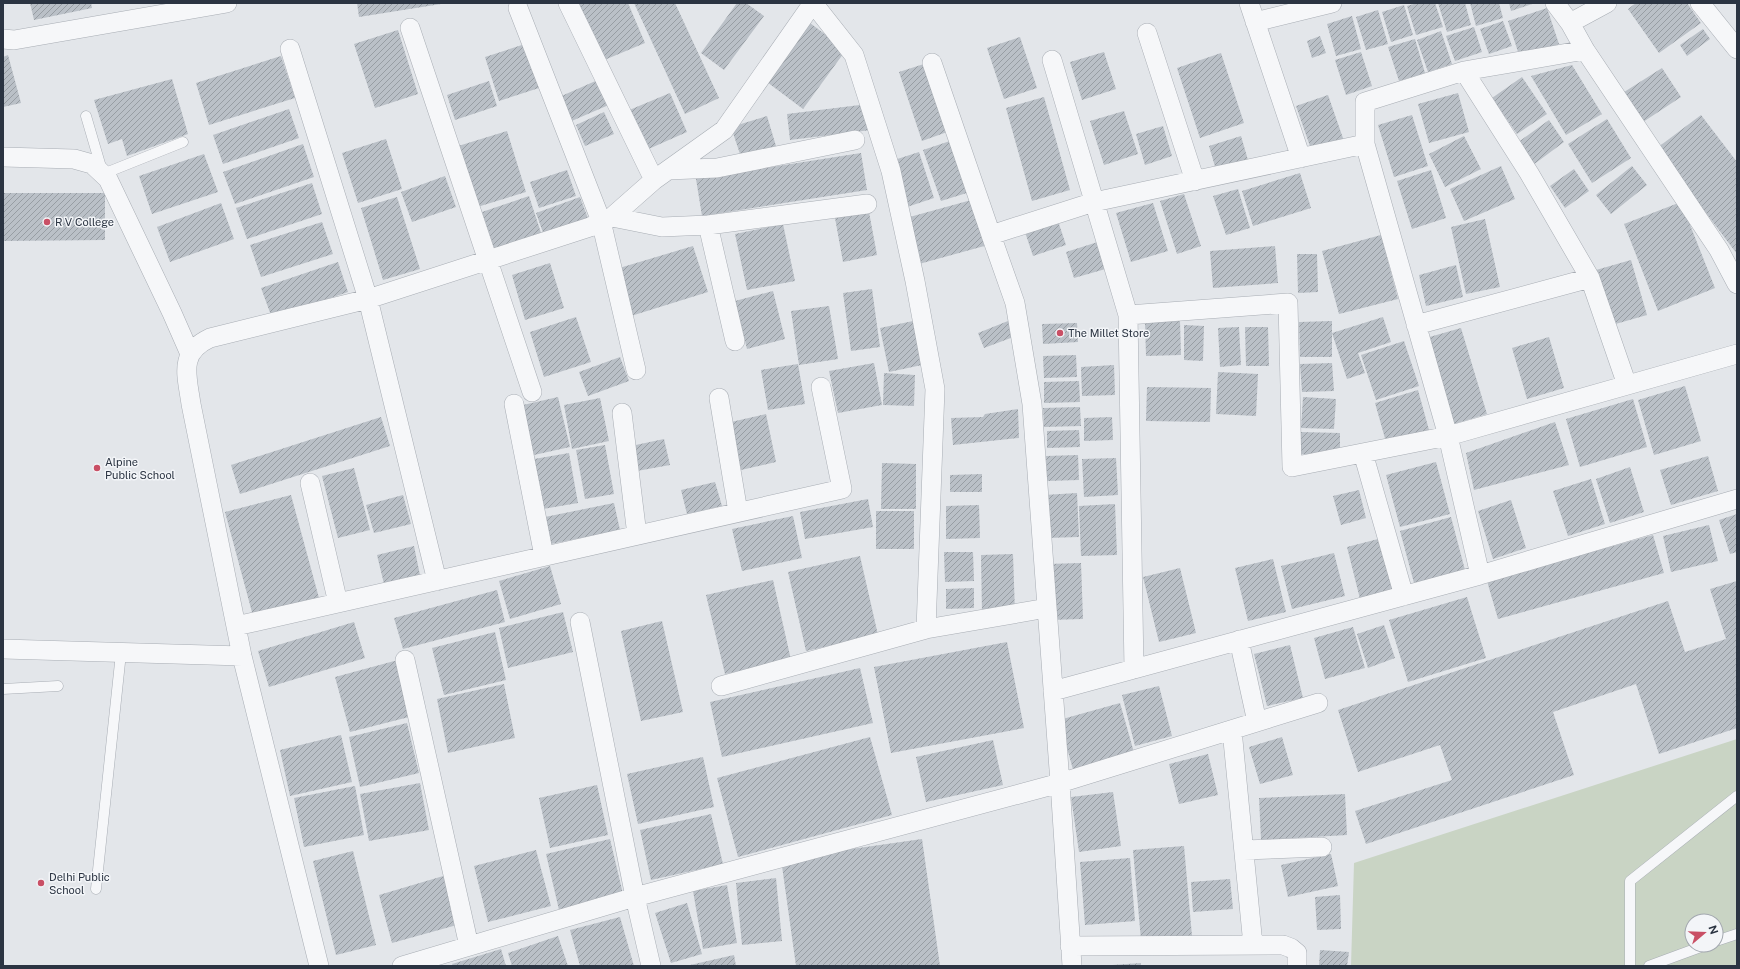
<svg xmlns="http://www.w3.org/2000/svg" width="1740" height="969" font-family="'Public Sans',sans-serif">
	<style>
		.grass { fill: #c9d4c4; fill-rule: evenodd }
		.building { fill: url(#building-hatch) }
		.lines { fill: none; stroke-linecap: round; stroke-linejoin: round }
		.service-casing { stroke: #a8adb4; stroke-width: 11 }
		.minor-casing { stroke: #a8adb4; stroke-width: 20 }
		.service { stroke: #f6f7f9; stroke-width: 10 }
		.minor { stroke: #f6f7f9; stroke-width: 19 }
		.poi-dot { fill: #c94f65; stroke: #f3f5f8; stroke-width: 1.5 }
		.labels { text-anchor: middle; stroke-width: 3; stroke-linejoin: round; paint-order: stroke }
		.poi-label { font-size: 11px; fill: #2b3442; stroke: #f3f5f8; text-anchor: start }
	</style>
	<defs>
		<pattern id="building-hatch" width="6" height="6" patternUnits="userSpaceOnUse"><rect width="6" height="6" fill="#bac0c7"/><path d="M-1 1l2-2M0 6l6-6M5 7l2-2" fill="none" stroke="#979da3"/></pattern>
	</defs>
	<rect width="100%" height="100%" fill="#e3e6ea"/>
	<!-- grass -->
	<path class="grass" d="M1737 739V966H1351L1354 863ZM1692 921H1716V945H1692Z"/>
	<!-- building -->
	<path class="building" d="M30 3H91L92 8 34 20Z
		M357 3H440L441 4 359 17Z
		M577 3H628L645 43 602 61Z
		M634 3H675L719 98 685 114Z
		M737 3H746L764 16 724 70 701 53Z
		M1417 3H1435L1443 27 1416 35 1407 6Z
		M1438 3H1465L1471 25 1447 32Z
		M1470 3H1499L1503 18 1476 26Z
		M1509 3H1535L1511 11Z
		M1636 3H1687L1701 23 1659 53 1628 9Z
		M1404 5 1413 35 1391 42 1382 12Z
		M1547 8 1559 44 1520 58 1508 21Z
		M1378 10 1388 44 1366 50 1356 17Z
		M1352 16 1361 49 1336 56 1327 24Z
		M1503 21 1512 46 1489 54 1480 29Z
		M810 23 846 50 803 109 767 82Z
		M1474 27 1482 52 1455 61 1446 36Z
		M1703 29 1710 39 1687 56 1680 45Z
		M398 30 418 94 375 108 354 44Z
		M1441 31 1452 64 1428 72 1417 40Z
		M1320 36 1326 53 1312 58 1307 41Z
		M1020 37 1037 88 1004 99 987 48Z
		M1415 39 1425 73 1399 81 1388 47Z
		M525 44 539 88 499 101 485 57Z
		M1104 52 1116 89 1082 100 1070 62Z
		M1361 52 1372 86 1346 95 1335 60Z
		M1221 53 1244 123 1200 138 1177 68Z
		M8 55 21 103 3 107V57Z
		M281 56 295 98 209 125 196 83Z
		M927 63 950 131 922 141 899 72Z
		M1572 65 1602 114 1566 135 1531 76Z
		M1662 68 1681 97 1640 124 1621 94Z
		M1522 77 1547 114 1517 134 1492 98Z
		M172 79 188 134 127 156 122 139 108 144 94 100Z
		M600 79 611 104 567 123 557 98Z
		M489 81 497 106 455 120 447 95Z
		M670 93 687 132 644 151 627 111Z
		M1458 93 1469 132 1429 143 1418 104Z
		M1328 95 1344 141 1312 152 1296 106Z
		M1044 97 1070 190 1032 201 1006 108Z
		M868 104 871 130 790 140 787 114Z
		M289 109 299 138 223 164 213 135Z
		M1124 111 1138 154 1104 165 1090 121Z
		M604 112 614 134 585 146 576 125Z
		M1412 115 1428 166 1394 177 1378 125Z
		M1701 115 1737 162V254L1657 148Z
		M767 116 776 146 741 157 731 127Z
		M1607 119 1631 158 1592 183 1568 144Z
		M1549 120 1564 142 1533 165 1517 143Z
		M1163 126 1172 156 1145 165 1136 134Z
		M507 131 526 192 474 208 455 147Z
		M1241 136 1248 160 1216 170 1209 146Z
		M1464 136 1481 169 1445 187 1429 154Z
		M386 139 402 189 358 203 342 153Z
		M953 140 970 192 941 201 923 150Z
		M303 144 314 177 235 204 223 172Z
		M919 152 934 198 904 208 888 162Z
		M861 153 867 190 702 216 696 179Z
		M204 154 218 192 152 214 139 176Z
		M1501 166 1515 199 1464 221 1450 189Z
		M1632 166 1647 185 1611 214 1596 195Z
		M1574 169 1589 191 1565 208 1550 186Z
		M567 170 576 196 539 208 530 182Z
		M1431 170 1446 218 1412 229 1397 181Z
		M1300 173 1311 208 1253 226 1242 191Z
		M445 176 456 207 412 222 401 192Z
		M312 183 322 214 247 239 236 208Z
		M1238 189 1250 228 1226 235 1213 196Z
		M3 193H105V240L3 241Z
		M1184 194 1201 246 1177 254 1160 201Z
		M529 196 542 236 495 251 482 212Z
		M397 197 420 269 383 280 361 208Z
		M580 197 589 221 545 238 536 213Z
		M975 199 988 245 919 264 906 218Z
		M1681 202 1715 288 1658 311 1624 224Z
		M221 203 234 239 170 262 157 227Z
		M1153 203 1168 251 1131 262 1116 213Z
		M869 212 877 255 843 262 835 218Z
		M1057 218 1066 245 1033 256 1024 229Z
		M1485 219 1500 287 1466 294 1451 227Z
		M322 222 333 254 261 277 250 245Z
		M783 224 795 281 747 290 735 234Z
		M1381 235 1398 299 1339 314 1322 251Z
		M1101 241 1109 268 1074 278 1066 252Z
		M693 246 708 292 631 316 616 269Z
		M1275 246 1278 283 1213 288 1210 251Z
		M1297 254H1317L1318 292 1298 293Z
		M1631 260 1647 315 1612 325 1596 270Z
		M338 262 348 292 272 318 261 288Z
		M550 263 564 308 525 320 512 275Z
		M1456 265 1463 297 1426 306 1419 275Z
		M872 289 880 347 851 351 843 293Z
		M773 291 785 339 747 349 735 301Z
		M829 306 838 359 799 365 791 311Z
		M576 317 591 362 544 377 530 332Z
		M1383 317 1391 342 1358 353 1365 373 1347 379 1332 333Z
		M1013 319 1019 335 984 348 978 333Z
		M913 321 922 365 889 372 880 328Z
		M1180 321 1181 355 1146 356 1145 322Z
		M1332 321V357H1300L1299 322Z
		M1077 323 1078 342 1043 344 1042 324Z
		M1184 325 1204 326 1203 361 1184 360Z
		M1239 327 1241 365 1220 367 1218 328Z
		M1245 327H1268L1269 366H1246Z
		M1461 328 1487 414 1451 425 1426 338Z
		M1549 337 1564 388 1527 399 1512 348Z
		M1404 341 1419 386 1376 400 1361 355Z
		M1076 355 1077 377 1044 378 1043 356Z
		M620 357 629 381 588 396 579 372Z
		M874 363 882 405 838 413 829 371Z
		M1332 363 1334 391 1302 392 1300 364Z
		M798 364 805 404 768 410 761 370Z
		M1114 365 1115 395 1082 396 1081 367Z
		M1218 372 1258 374 1256 416 1216 414Z
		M884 373 915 375 914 406 883 405Z
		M1079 381 1080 402 1044 403V382Z
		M1685 386 1701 441 1654 455 1638 400Z
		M1147 387 1211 388 1210 422 1146 421Z
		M1418 390 1429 430 1386 442 1375 403Z
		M558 397 570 447 534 455 523 405Z
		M1303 397 1336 399 1334 429 1301 428Z
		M600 398 609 441 572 449 564 405Z
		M1633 399 1647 447 1580 467 1566 419Z
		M1080 407 1081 426 1044 427 1043 408Z
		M1018 409 1019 438 953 445 951 418 983 417 985 414Z
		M766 414 776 462 741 470 731 422Z
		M381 417 390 446 240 494 231 465Z
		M1112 417 1113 440 1084 441V418Z
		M1555 422 1569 465 1474 490 1466 453Z
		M1079 430 1080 447 1047 448V431Z
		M1300 432 1340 433V455L1300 454Z
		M664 439 670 465 637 471 631 446Z
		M605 445 614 494 585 499 576 450Z
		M569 453 578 503 543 509 534 459Z
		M1078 455 1079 480 1047 481 1046 456Z
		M1708 456 1718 491 1671 505 1660 470Z
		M1116 458 1118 495 1084 497 1082 459Z
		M1436 462 1450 514 1400 527 1386 475Z
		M882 463 916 464V509H881Z
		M1630 467 1644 512 1610 523 1596 479Z
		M354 468 370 530 338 538 322 476Z
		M982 474V492H950V475Z
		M1591 479 1605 524 1568 536 1553 491Z
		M715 482 722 506 687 514 681 490Z
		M1359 490 1366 518 1341 525 1333 496Z
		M1077 493 1079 537 1046 538 1044 495Z
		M291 495 319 598 253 616 225 512Z
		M403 495 411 524 374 533 366 505Z
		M868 499 873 527 805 539 800 512Z
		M1511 500 1526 548 1493 559 1478 511Z
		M614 503 620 530 551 544 545 517Z
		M1115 504 1117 555 1081 556 1079 506Z
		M979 505 980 538 946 539V506Z
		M876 511H914V549H876Z
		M1737 514V552L1730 554 1719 520Z
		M793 516 802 558 742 571 732 529Z
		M1451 517 1465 570 1414 583 1400 531Z
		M1709 525 1718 561 1671 572 1663 536Z
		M1653 535 1664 573 1498 619 1487 581Z
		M1382 538 1395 591 1360 599 1347 547Z
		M414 546 420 575 384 584 377 555Z
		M944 552H973L974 581 945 582Z
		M1334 553 1345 596 1292 609 1281 566Z
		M1013 554 1015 613 982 614 981 555Z
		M860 556 878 635 806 651 788 572Z
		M1273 559 1286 612 1248 621 1235 568Z
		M1081 563 1083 619 1050 620 1047 564Z
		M550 566 561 604 510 619 499 581Z
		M1180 568 1196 633 1159 642 1143 577Z
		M773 580 791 660 725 674 706 595Z
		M1737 581V728L1659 754 1636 684 1553 712 1574 775 1366 844 1355 811 1452 780 1440 745 1358 772 1338 710 1668 601 1685 652 1726 639 1710 589Z
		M974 588V608L946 609V589Z
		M497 590 505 622 403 649 394 618Z
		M1467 597 1486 658 1408 682 1389 620Z
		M563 612 573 652 508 668 499 628Z
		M662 621 683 712 641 721 621 631Z
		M354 622 365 658 269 687 258 651Z
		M1384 625 1395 658 1368 668 1357 634Z
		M1353 627 1365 668 1325 679 1314 638Z
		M495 632 506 680 444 695 432 648Z
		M1007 642 1024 728 891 753 874 667Z
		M1290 645 1303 698 1267 706 1254 654Z
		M398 660 413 716 350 732 335 677Z
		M860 668 873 723 722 757 710 702Z
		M504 684 515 738 448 753 437 699Z
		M1159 686 1172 736 1135 746 1122 695Z
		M1120 703 1135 756 1074 773 1059 720Z
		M407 723 419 773 360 787 349 737Z
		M341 735 352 782 290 796 280 750Z
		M870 737 892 815 738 857 717 778Z
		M1282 737 1293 775 1260 784 1249 747Z
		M993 740 1003 785 926 802 916 757Z
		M1208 754 1218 795 1179 804 1169 764Z
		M703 757 714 807 638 824 627 774Z
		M420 783 429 830 369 841 360 794Z
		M597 785 608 835 550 848 539 798Z
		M355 786 364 835 304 847 294 798Z
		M1113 792 1121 846 1079 852 1071 797Z
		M1345 794 1347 835 1261 840 1259 798Z
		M711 814 723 864 651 880 640 830Z
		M610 839 623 894 559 910 546 854Z
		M922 839 940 966H796L781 859Z
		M1184 846 1192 936 1141 940 1133 850Z
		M536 850 551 906 488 922 474 866Z
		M353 851 376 945 336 955 313 861Z
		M1331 854 1338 886 1288 897 1281 865Z
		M1130 858 1135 921 1085 925 1080 862Z
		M450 874 464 923 392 943 379 895Z
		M776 878 782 941 742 945 736 883Z
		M1230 879 1233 909 1193 912 1191 882Z
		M727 885 737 943 703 949 693 891Z
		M1340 895 1341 929 1317 930 1315 897Z
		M687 903 702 954 671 963 655 913Z
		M620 917 634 966H580L570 930Z
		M558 936 568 966H512L508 953Z
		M501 949 506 966H453L452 964Z
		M1320 950 1349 952 1347 966H1319Z
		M734 955 736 966H690V965Z
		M1141 963V966H1112V965Z"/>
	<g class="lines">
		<!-- service casing -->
		<g class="service-casing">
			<path id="service" d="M86 116 103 174 183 142
				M3 689 58 686
				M96 889 121 653
				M1716 941 1737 934
				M1630 966V881L1737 796
				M1649 966 1706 945"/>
		</g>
		<!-- minor casing -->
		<g class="minor-casing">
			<path id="minor" d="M568 3 654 180
				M1249 3 1301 158
				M1555 3 1570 23 1585 50 1719 250 1737 284
				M1700 3 1737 49
				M518 8 601 221 636 370
				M1255 22 1332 3
				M1570 23 1607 3
				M410 28 532 392
				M1147 33 1195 181
				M3 39 14 40 227 3
				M290 49 368 299 437 581
				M1052 60 1128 315 1134 669
				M932 63 991 235
				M1464 71 1529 173 1590 278 1627 385
				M1365 144 1448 436 1480 575
				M3 157 74 159 92 164 108 179 172 313 190 354
				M668 170 717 168 855 140
				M612 217 662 227 708 225 867 204
				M708 225 735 341
				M1128 315 1288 303 1292 467 1448 436 1737 354
				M1416 325 1590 278
				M719 398 738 512
				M514 404 544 556
				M622 413 637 535
				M1363 453 1404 596
				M310 483 338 603
				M580 622 635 897 651 966
				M236 626 842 489 821 387
				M926 629 1047 608
				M1239 640 1257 722
				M3 649 242 656
				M405 660 469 946
				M1053 691 1480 575 1737 499
				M1232 730 1253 945
				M1244 850 1322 847
				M1070 946 1283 945 1291 948 1297 953V966
				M319 966 242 656 191 404C187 375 178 353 210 338L368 299 590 227 612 217 654 180 724 130 813 3 854 55 891 171 915 281 935 389 926 629 721 686
				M402 966 635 897 1060 783 1318 703
				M1072 966 1060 783 1032 404 1015 303 991 235 1094 202 1365 144V102L1464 71 1585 50"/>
		</g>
		<!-- service -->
		<use href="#service" class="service"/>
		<!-- minor -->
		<use href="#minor" class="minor"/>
	</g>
	<!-- markers -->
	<g class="poi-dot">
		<circle cx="47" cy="222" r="4"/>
		<circle cx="1060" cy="333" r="4"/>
		<circle cx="97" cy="468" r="4"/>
		<circle cx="41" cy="883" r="4"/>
	</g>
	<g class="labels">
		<!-- poi labels -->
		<g class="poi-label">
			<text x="55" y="226">R V College</text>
			<text x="1068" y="337">The Millet Store</text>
			<text x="105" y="466">Alpine<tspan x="105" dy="13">Public School</tspan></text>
			<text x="49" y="881">Delhi Public<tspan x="49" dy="13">School</tspan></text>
		</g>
	</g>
	<!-- border -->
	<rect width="1740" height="969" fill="none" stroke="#2b3442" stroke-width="8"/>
	<!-- north arrow -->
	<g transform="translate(1704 933) rotate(71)"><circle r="19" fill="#f3f5f8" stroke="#a3a8af"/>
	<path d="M0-3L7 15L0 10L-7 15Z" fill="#c94f65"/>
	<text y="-6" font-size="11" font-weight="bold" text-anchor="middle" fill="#2b3442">N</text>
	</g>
</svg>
